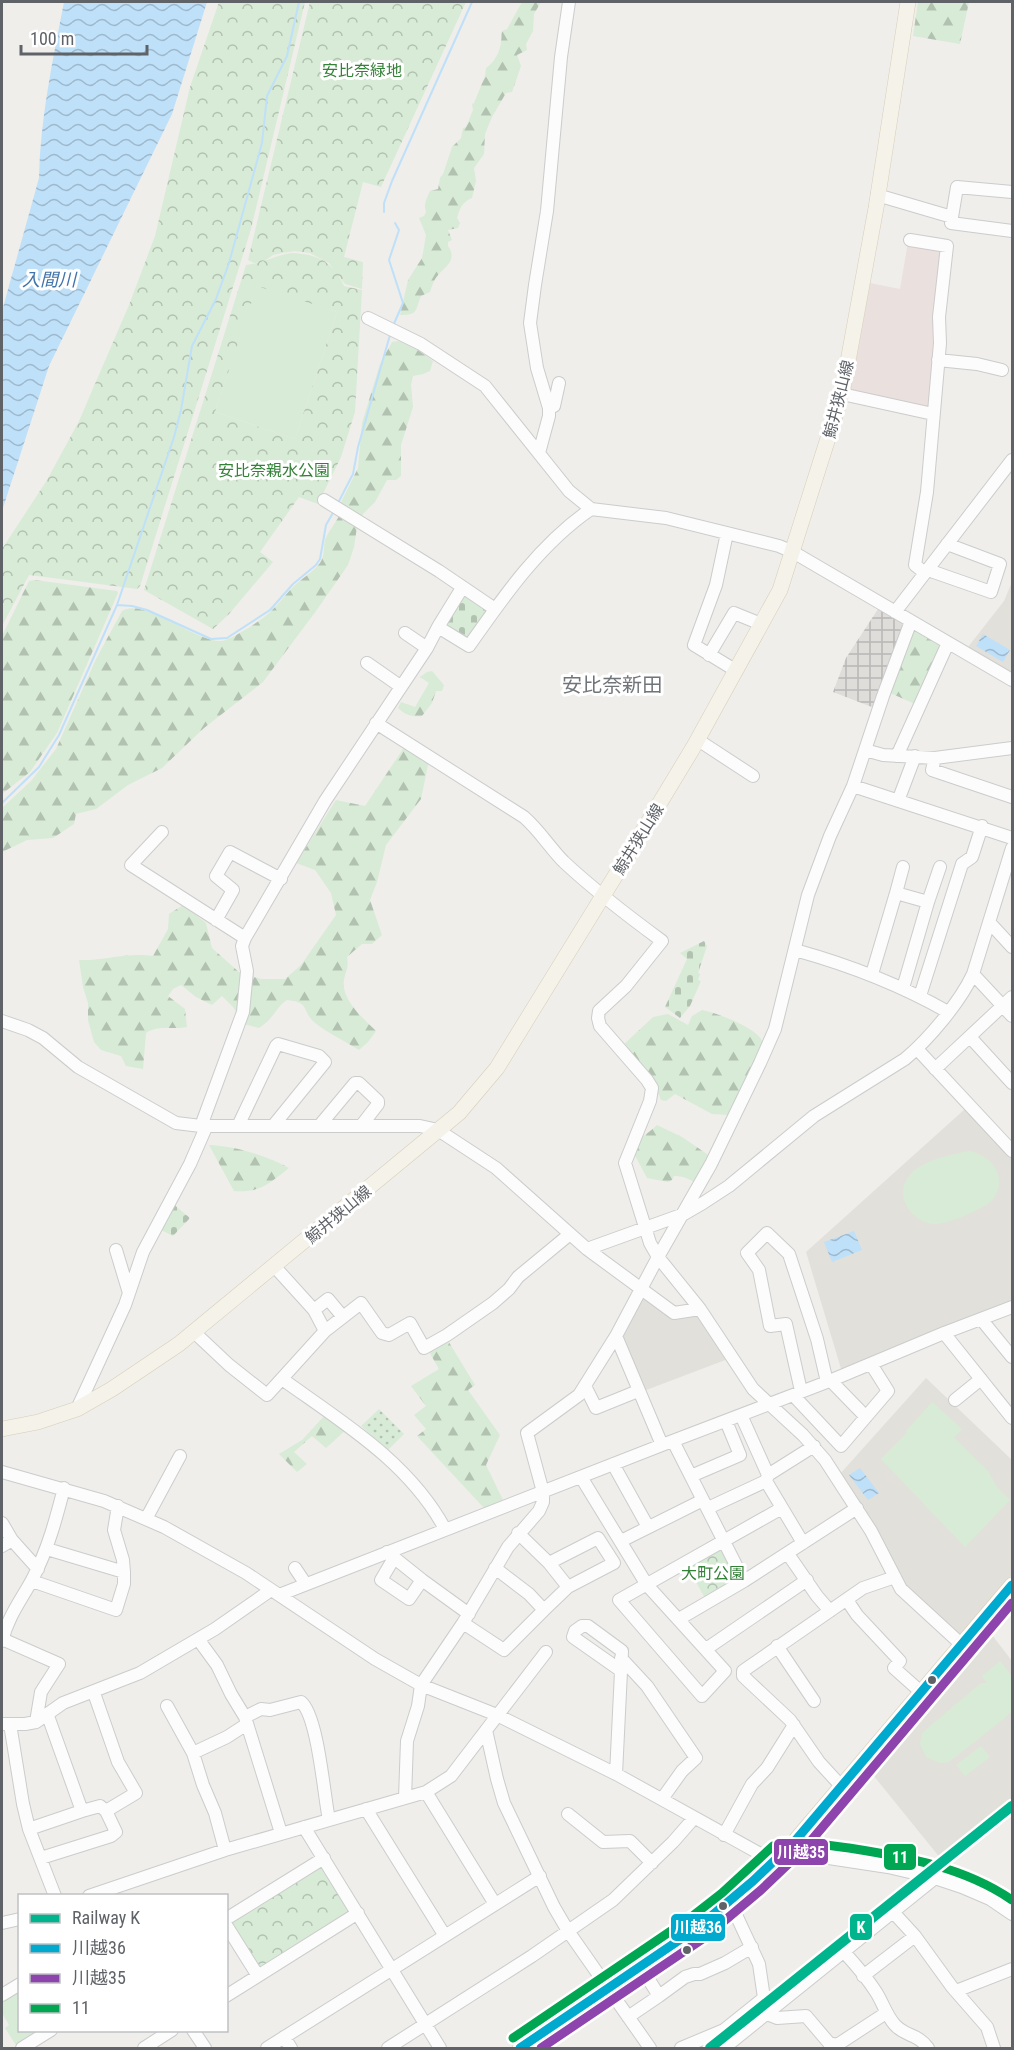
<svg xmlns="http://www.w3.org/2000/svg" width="1014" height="2050" font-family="'Roboto Condensed','Noto Sans JP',sans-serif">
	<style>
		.industrial { fill: url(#industrial-grid) }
		.education { fill: #e2e0da }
		.medical { fill: #eae0de }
		.grass { fill: #d8ebd6 }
		.forest { fill: url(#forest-firs) }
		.cemetery { fill: url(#cemetery-stones) }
		.park { fill: url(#park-crowns); fill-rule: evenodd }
		.garden { fill: url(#garden-dots) }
		.water { fill: url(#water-waves) }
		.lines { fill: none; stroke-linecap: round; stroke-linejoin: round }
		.stream { stroke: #bfe0f9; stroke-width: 2 }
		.minor-casing { stroke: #cbcccc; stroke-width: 14 }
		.major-casing { stroke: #d7ceb8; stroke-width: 16 }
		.minor { stroke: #fdfcfc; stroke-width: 12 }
		.major { stroke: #f4f2e9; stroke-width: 15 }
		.bus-1-casing { stroke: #fff; stroke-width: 14 }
		.bus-2-casing { stroke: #fff; stroke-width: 14 }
		.bus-3-casing { stroke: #fff; stroke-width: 14 }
		.bus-1 { stroke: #00a9ce; stroke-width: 9 }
		.bus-2 { stroke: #8e44ad; stroke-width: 9 }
		.bus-3 { stroke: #00a651; stroke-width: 9 }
		.rail-1-casing { stroke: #fff; stroke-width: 15 }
		.rail-1 { stroke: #00b48d; stroke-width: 10 }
		.bus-dot { fill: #5f6368; stroke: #fff; stroke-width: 2 }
		.labels { text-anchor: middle; stroke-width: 6; stroke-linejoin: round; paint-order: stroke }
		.park-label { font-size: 16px; fill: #348238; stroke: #fff }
		.street-label { font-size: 16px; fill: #5f6368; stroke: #fff }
		.water-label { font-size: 18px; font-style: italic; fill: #4174aa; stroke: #fff }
		.quarter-label { font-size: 20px; fill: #70757a; stroke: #fff }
		.line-badge { stroke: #fff; stroke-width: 2 }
		.badge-label { font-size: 16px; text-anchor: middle; font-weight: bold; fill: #fff }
	</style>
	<defs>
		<pattern id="industrial-grid" width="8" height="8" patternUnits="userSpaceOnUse" patternTransform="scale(1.5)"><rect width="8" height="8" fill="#dfddda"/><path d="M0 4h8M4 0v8" fill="none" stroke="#b8b7b5"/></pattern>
		<pattern id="forest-firs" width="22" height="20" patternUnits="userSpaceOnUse" patternTransform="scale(1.5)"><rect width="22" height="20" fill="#d8ebd6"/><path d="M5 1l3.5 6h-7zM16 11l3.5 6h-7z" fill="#b2c2b1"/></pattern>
		<pattern id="cemetery-stones" width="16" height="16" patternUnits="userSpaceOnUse" patternTransform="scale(1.5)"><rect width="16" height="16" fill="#d8ebd6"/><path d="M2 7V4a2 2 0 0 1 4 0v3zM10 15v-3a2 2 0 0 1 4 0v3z" fill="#b2c2b1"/></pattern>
		<pattern id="park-crowns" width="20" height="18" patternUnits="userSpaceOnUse" patternTransform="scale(1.5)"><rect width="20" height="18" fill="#d8ebd6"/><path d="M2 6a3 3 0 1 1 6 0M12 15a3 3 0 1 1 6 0" fill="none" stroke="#b2c2b1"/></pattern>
		<pattern id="garden-dots" width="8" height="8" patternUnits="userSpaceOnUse" patternTransform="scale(1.5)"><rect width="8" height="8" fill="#d8ebd6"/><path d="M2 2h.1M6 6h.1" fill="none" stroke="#b2c2b1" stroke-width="1.8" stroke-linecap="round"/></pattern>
		<pattern id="water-waves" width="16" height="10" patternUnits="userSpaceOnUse" patternTransform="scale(1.5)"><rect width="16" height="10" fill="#bfe0f9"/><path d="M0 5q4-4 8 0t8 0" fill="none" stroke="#9eb9cd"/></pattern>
	</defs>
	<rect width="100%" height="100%" fill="#efeeea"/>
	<!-- industrial -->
	<path class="industrial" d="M878 609 906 625 877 709 833 692 846 658Z"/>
	<!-- education -->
	<path class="education" d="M1012 582V673L968 647 1004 601Z
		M965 1109 1012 1158V1305L842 1372 806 1252Z
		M643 1293 674 1314 698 1313 728 1359 641 1392 620 1336Z
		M926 1378 1012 1460V1575L960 1637 908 1594 839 1475Z
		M986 1627 1012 1661V1802L941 1859 869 1770Z"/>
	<!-- medical -->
	<path class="medical" d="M908 242 942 246 928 409 853 393 851 389 870 283 900 289Z"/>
	<!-- grass -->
	<path class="grass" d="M257 285 337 312 295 439 215 412Z
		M969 1151C991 1155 1008 1176 994 1198 988 1208 947 1224 936 1224 913 1224 892 1196 910 1175 922 1160 950 1155 969 1151Z
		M932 1402 962 1429 954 1438 988 1471 997 1487 1010 1500 965 1547 881 1459 907 1433 906 1431Z
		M1000 1661 1012 1676V1715L1010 1712 1006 1717 949 1762 940 1763 926 1757 920 1744 922 1733 981 1683H987L982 1676Z
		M981 1746 990 1757 965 1776 956 1765Z
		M19 1988 20 2030 44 2031 17 2047 5 2028 9 2025 2 2013V1999Z"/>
	<!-- forest -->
	<path class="forest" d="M522 2H541L534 14 533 31 526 44 527 50 517 55 521 66 512 92 506 93 492 117 485 134 484 154 474 168 476 181 472 198C462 202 460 208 457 218L460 223 458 228 448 230 452 240 448 242V246C457 258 447 266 439 274 434 279 432 286 430 292L421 296C415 310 419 315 400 315L408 280 422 258 424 247 426 235 419 218 424 216 426 212C423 206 427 197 430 191L438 189 440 178 443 174 452 147 461 138 463 128 466 127 473 110 472 104 474 103 485 76 486 68C494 63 501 50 501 41 502 37 501 34 502 31L507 29Z
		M918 2H969L960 44 913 36Z
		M399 341 415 348 433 361 430 371 423 374 413 376 411 385 413 407 401 445V476L396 480H387L375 502 358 519 339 506 358 468 362 423 380 364 392 342Z
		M339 516 357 527 354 547 348 565 316 611 263 682 204 728 162 768 128 785 96 809 76 814 74 824 53 838 27 840 2 852V808L31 781 56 749 96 659 122 611C144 597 194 641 220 641 230 641 260 621 268 614 277 606 284 596 293 587 301 579 313 572 320 563 325 556 323 548 325 540 328 532 335 524 339 516Z
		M35 580 117 591 118 593 57 733 30 772 2 794V636L29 581Z
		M912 628 944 646 917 705 888 692Z
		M432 671 444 685 442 691H436L432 703 422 716C412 717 405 715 398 708L401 702 415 707 429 683 420 677 427 672Z
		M405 746 429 760 421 799 386 845 377 882 370 900 382 935 372 944H362L347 957C349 969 346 969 344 980 341 1000 363 1018 376 1031L368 1042 359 1050C345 1041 327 1033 314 1022 302 1011 310 1002 287 1000 275 1008 274 1019 259 1028L244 1024 233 1007 222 996 212 1005 196 997 181 985 173 989 168 996 185 1009 187 1027C174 1030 157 1025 146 1033L143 1069 126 1066 121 1056 101 1050 94 1042 88 1020V1003L83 987 79 960C104 961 128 952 153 956L168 929 169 914 183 905 206 923 212 948 240 973 261 979H285L301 965 336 915 331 893 315 870 296 863 336 800 365 806Z
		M702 1010C714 1012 761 1029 762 1042 764 1057 737 1102 728 1115L712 1114 675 1094 666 1101 661 1100 659 1095 621 1047 653 1017 668 1014 688 1025 692 1016Z
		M657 1125 682 1137 707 1154 709 1159 694 1182C687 1178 682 1176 674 1176L672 1180 668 1182 647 1178 632 1150C636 1139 648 1134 657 1125Z
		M209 1145C236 1146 267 1156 289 1168 270 1183 260 1193 234 1191Z
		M447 1339 475 1385 468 1390 500 1435 486 1465 503 1500 484 1508 417 1436 426 1429 414 1415 426 1406 411 1386 439 1369 428 1350Z
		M326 1414 347 1429 326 1448 312 1436 294 1452 307 1464 297 1472 279 1454 302 1440Z"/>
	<!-- cemetery -->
	<path class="cemetery" d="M464 592 489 608 472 634 463 638 443 624Z
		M704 941 707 946 698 973 700 974 698 980 701 981 690 1006 680 1018 665 1007 687 959 680 953Z
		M172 1203 190 1218 173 1236 157 1228Z"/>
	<!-- park -->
	<path class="park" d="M219 2H305L251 229 140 586 137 589 130 588 29 575 2 626V549L47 480 79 421 129 305 155 236 190 87Z
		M310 2H466L381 187 363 182 344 257 363 262 362 289 345 284 329 263 310 253 295 251 282 253 273 255 263 262 254 263 248 260Z
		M291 253C317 254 333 261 344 286L362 290 355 412 341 457 318 504 299 497 260 552 273 562 229 614 213 629 144 590 246 265C264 263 274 256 291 253ZM257 286 337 312 295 439 215 412Z
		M719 1548 723 1549 738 1578 706 1600 687 1566Z
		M319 1866 323 1867 349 1910 347 1915 260 1970 229 1921Z"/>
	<!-- garden -->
	<path class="garden" d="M379 1409 404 1434 387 1451 361 1426Z"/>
	<!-- water -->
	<path class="water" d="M64 2H207L172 114 49 366 2 511V311L39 178C40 119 53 59 64 2Z
		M983 634 1010 650 1003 662 976 646Z
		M854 1231 862 1250 832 1262 824 1242Z
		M860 1468 879 1493 868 1500 849 1475Z"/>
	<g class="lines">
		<!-- stream -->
		<path class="stream" d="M384 212V203L392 181 472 2
			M393 326 403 303 389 260 399 230 395 223
			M338 503 353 474 358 447 390 335
			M117 605 132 606 147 610 211 639 227 638 270 610 293 584 316 565 320 559 326 525 334 511
			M2 803 39 767 59 735 117 605 174 437 181 410 192 346 216 299 229 263 262 143 267 96 287 56 299 2"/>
		<!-- minor casing -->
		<g class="minor-casing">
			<path id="minor" d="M1012 192 957 187 951 223 1012 231
				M877 195 952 217
				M910 240 947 246 939 317 940 343 927 492 915 565 925 573
				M368 318 421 344 485 386 569 491 591 509 666 518 779 546 793 552 1012 680
				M938 360 977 364 1002 370
				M842 394 933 414
				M549 408 554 406 559 383
				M539 453 549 416V408L537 368 530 323 535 285 547 211 561 57 569 2
				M324 500 439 571 495 609
				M727 533 716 585 694 645 735 670
				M928 570 991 592 1000 564 947 544
				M895 612 1012 460
				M438 627 462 588
				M405 633 427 648
				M709 655 734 613 761 624
				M367 663 400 686
				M376 723 524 817C540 831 550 848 564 862 595 891 628 916 662 941L626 986 599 1011 598 1018 600 1026 647 1080 652 1088 650 1101 625 1163 650 1243 658 1257 700 1309 753 1389 803 1435 825 1460 871 1531 901 1589 962 1645
				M698 740 753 776
				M1012 748 935 758 932 770 1012 797
				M865 750 883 755 935 758
				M897 756 948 643
				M853 786 883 696 911 621
				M898 801 915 756
				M162 832 131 865 245 938
				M896 893 903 867
				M928 902 940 867
				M216 920 233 890 216 876 230 852 281 879
				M989 922 1012 947
				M795 950C849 965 899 984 948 1012
				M872 974 896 893 928 902 903 988
				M973 974 1012 1016
				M920 996 962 864 972 857 982 826
				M2 1021 28 1030 43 1038 78 1067 176 1123 201 1126H420L438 1130 496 1168 587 1249 684 1214 703 1203 729 1186 814 1116 905 1059C929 1039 960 1002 973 974L1012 848
				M970 1037 1012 1083
				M917 1049 1012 1151
				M935 1069 1012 997
				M320 1125 355 1083H359L378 1101V1104L361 1126
				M201 1126 243 1012 247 971 242 946 245 938 325 801 427 648 438 627 469 646C504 596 540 544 591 509
				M238 1126 276 1046 278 1044 319 1056 325 1062 273 1126
				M587 1249 674 1313 700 1309
				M116 1250 129 1293
				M275 1267 314 1310 328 1299 343 1317
				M314 1310 325 1331
				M981 1319 1012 1357
				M195 1333 229 1365 267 1395 325 1331 361 1303 382 1333 389 1335 410 1323 424 1348 447 1335 493 1303 509 1289 518 1277 570 1234
				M944 1333 1012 1418
				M616 1336 662 1445
				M282 1379C342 1422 409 1462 445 1529
				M831 1381 866 1417
				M585 1386 596 1408 638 1391
				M801 1391 786 1324 770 1326 759 1270 747 1253 767 1233 789 1254 817 1339 827 1382
				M793 1395 841 1446 888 1391 871 1364
				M955 1400 981 1379
				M77 1409 125 1305 143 1252 190 1164 207 1125
				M741 1415 768 1475 766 1481 803 1543
				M673 1441 744 1581
				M613 1464 648 1527
				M2 1472 104 1501 164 1527 246 1573 375 1659 421 1685 497 1715 616 1774 764 1856 796 1853 888 1867 935 1878 962 1887 990 1899 1012 1914
				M768 1475 814 1446
				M691 1476 740 1455 726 1421
				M581 1477 647 1585 725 1671 702 1696 619 1600 782 1508
				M708 1508 766 1481
				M146 1519 180 1456
				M2 1523 12 1540 38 1569
				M518 1533 549 1563 598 1538 614 1563 568 1587 549 1563
				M621 1541 703 1500
				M2 1546 12 1540
				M47 1549 124 1572
				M387 1552 422 1580 409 1599 381 1580 394 1558
				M788 1554 817 1596 830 1611
				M295 1568 305 1583
				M422 1580 469 1614
				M32 1581 116 1610 124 1584V1572L123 1560 114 1530 118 1506
				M279 1595 662 1445 827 1382 944 1333 1012 1307
				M847 1600 857 1615 900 1661 894 1668 922 1693
				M544 1610 568 1587
				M679 1619 744 1581 857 1508
				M463 1623 504 1650 544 1610 529 1594 495 1568
				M2 1639 59 1664 41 1692 36 1722
				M198 1639 217 1665 231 1694 245 1717 281 1833
				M2 1641C8 1616 22 1599 33 1578 48 1549 56 1519 64 1488
				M777 1646 814 1701
				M706 1649 807 1580
				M621 1658 647 1686 696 1758 682 1771 662 1799
				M94 1693 118 1762 136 1793 106 1811
				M167 1706 193 1753 203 1785 215 1813 225 1850
				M245 1717 261 1709 270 1710 301 1702C318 1716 324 1796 329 1820
				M2 1724H25L36 1722 63 1703 140 1673 215 1629 271 1590
				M10 1724 23 1804 29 1829 55 1896
				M486 1730 497 1779 504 1803 554 1907 568 1931 650 2048
				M193 1753 227 1737 247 1724
				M616 1774 622 1651 588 1626H582L575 1631 573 1637 620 1670
				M842 1787 819 1762 790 1720 743 1676V1671L863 1588 895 1577
				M426 1792 495 1904
				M405 1798 407 1741 418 1706 421 1685 463 1623 508 1547 539 1511 543 1502V1492L527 1433 579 1395 616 1336 658 1257 711 1164 760 1063 775 1029 808 895 830 836 853 786 1012 838
				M366 1809 445 1936
				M568 1814 603 1842 630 1841 652 1863
				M304 1827 440 2048
				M29 1829 82 1811
				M724 1835 752 1784 767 1768 794 1725
				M41 1858 111 1836 116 1832 106 1811 100 1806 82 1811 48 1716
				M89 1896 225 1850 426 1792 451 1776 546 1652
				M893 1912 915 1936 952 1987 987 2027 994 2048
				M226 1919 324 1858
				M2 1923 20 1919
				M226 1925 258 1976
				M844 1952C855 1964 867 1978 876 1992 883 2003 886 2015 895 2025 906 2037 917 2033 928 2048
				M863 1976 915 1936
				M956 1991 1012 1969
				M2 1995 20 1984
				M226 1996 358 1913
				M659 1996 685 1977 694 1974H700L725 1963 752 1947
				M767 2014 777 2018 806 2016 829 2043 837 2045 886 2013
				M628 2017 659 1996 641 1967
				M193 2030 205 2048
				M284 2037 291 2048
				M22 2048 51 2030
				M144 2048 172 2030
				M267 2048 540 1876
				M388 2048 532 1956 613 1900 673 1842 694 1818
				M681 2048 724 2030 764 1998 759 1964 730 1902
				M724 2048 935 1878"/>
		</g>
		<!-- major casing -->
		<g class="major-casing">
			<path id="major" d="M2 1429 38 1422 77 1409 112 1389 179 1344 459 1113 497 1068 641 834 693 748 780 590 842 394 876 208 908 2
				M520 2048 697 1928 753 1881 795 1841 1012 1585"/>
		</g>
		<!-- minor -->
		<use href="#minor" class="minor"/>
		<!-- major -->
		<use href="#major" class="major"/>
		<!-- bus-1 casing -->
		<g class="bus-1-casing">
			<path id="bus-1" d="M520 2048 697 1928 753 1881 795 1841 1012 1585"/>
		</g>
		<!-- bus-2 casing -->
		<g class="bus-2-casing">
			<path id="bus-2" d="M541 2048 704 1938 761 1890 804 1849 1012 1603"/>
		</g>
		<!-- bus-3 casing -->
		<g class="bus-3-casing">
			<path id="bus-3" d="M780 1843C803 1841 826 1845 849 1848 906 1857 964 1867 1012 1900
				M513 2038 690 1918 722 1893 773 1846"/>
		</g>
		<!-- bus-1 -->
		<use href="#bus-1" class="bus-1"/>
		<!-- bus-2 -->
		<use href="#bus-2" class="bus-2"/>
		<!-- bus-3 -->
		<use href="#bus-3" class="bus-3"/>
		<!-- rail-1 casing -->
		<g class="rail-1-casing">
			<path id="rail-1" d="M710 2048 1012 1806"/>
		</g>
		<!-- rail-1 -->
		<use href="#rail-1" class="rail-1"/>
	</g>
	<!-- markers -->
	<g class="bus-dot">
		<circle cx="932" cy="1680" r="5"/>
		<circle cx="723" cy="1906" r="5"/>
		<circle cx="687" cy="1950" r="5"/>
	</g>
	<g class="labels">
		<!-- park labels -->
		<g class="park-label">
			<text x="362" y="76">安比奈緑地</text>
			<text x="274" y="476">安比奈親水公園</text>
			<text x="713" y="1579">大町公園</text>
		</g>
		<!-- street labels -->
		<g class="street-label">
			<text transform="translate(838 399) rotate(-76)" y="6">鯨井狭山線</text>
			<text transform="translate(638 839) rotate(-58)" y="6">鯨井狭山線</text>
			<text transform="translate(338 1214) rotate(-40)" y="6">鯨井狭山線</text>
		</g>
		<!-- water labels -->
		<g class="water-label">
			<text x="49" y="286">入間川</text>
		</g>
		<!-- quarter labels -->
		<g class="quarter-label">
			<text x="612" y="692">安比奈新田</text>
		</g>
	</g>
	<g class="line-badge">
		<rect x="773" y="1838" width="56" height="28" rx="6" fill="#8e44ad"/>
		<rect x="883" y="1843" width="34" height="28" rx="6" fill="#00a651"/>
		<rect x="849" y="1913" width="24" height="28" rx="6" fill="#00b48d"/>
		<rect x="670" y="1913" width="56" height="29" rx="6" fill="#00a9ce"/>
	</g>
	<g class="badge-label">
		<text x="801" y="1858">川越35</text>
		<text x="900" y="1863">11</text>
		<text x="861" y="1933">K</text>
		<text x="698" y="1933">川越36</text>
	</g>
	<!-- border -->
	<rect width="1014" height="2050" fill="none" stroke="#5f6368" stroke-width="6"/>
	<!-- legend -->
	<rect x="18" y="1894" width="210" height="138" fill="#ffffff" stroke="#bfc1c3" stroke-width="1.5"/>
	<rect x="30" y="1914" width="30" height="9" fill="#00b48d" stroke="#bfc1c3" stroke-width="1.5"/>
	<text x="72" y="1924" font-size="18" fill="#5f6368">Railway K</text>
	<rect x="30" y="1944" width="30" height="9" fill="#00a9ce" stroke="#bfc1c3" stroke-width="1.5"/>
	<text x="72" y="1954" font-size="18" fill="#5f6368">川越36</text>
	<rect x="30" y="1974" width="30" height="9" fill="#8e44ad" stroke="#bfc1c3" stroke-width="1.5"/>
	<text x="72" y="1984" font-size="18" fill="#5f6368">川越35</text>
	<rect x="30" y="2004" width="30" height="9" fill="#00a651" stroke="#bfc1c3" stroke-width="1.5"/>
	<text x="72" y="2014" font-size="18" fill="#5f6368">11</text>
	<!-- scale -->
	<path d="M21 45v9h126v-9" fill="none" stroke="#5f6368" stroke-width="3"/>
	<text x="30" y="45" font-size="18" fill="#5f6368" stroke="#ffffff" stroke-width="4.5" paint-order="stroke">100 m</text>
</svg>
